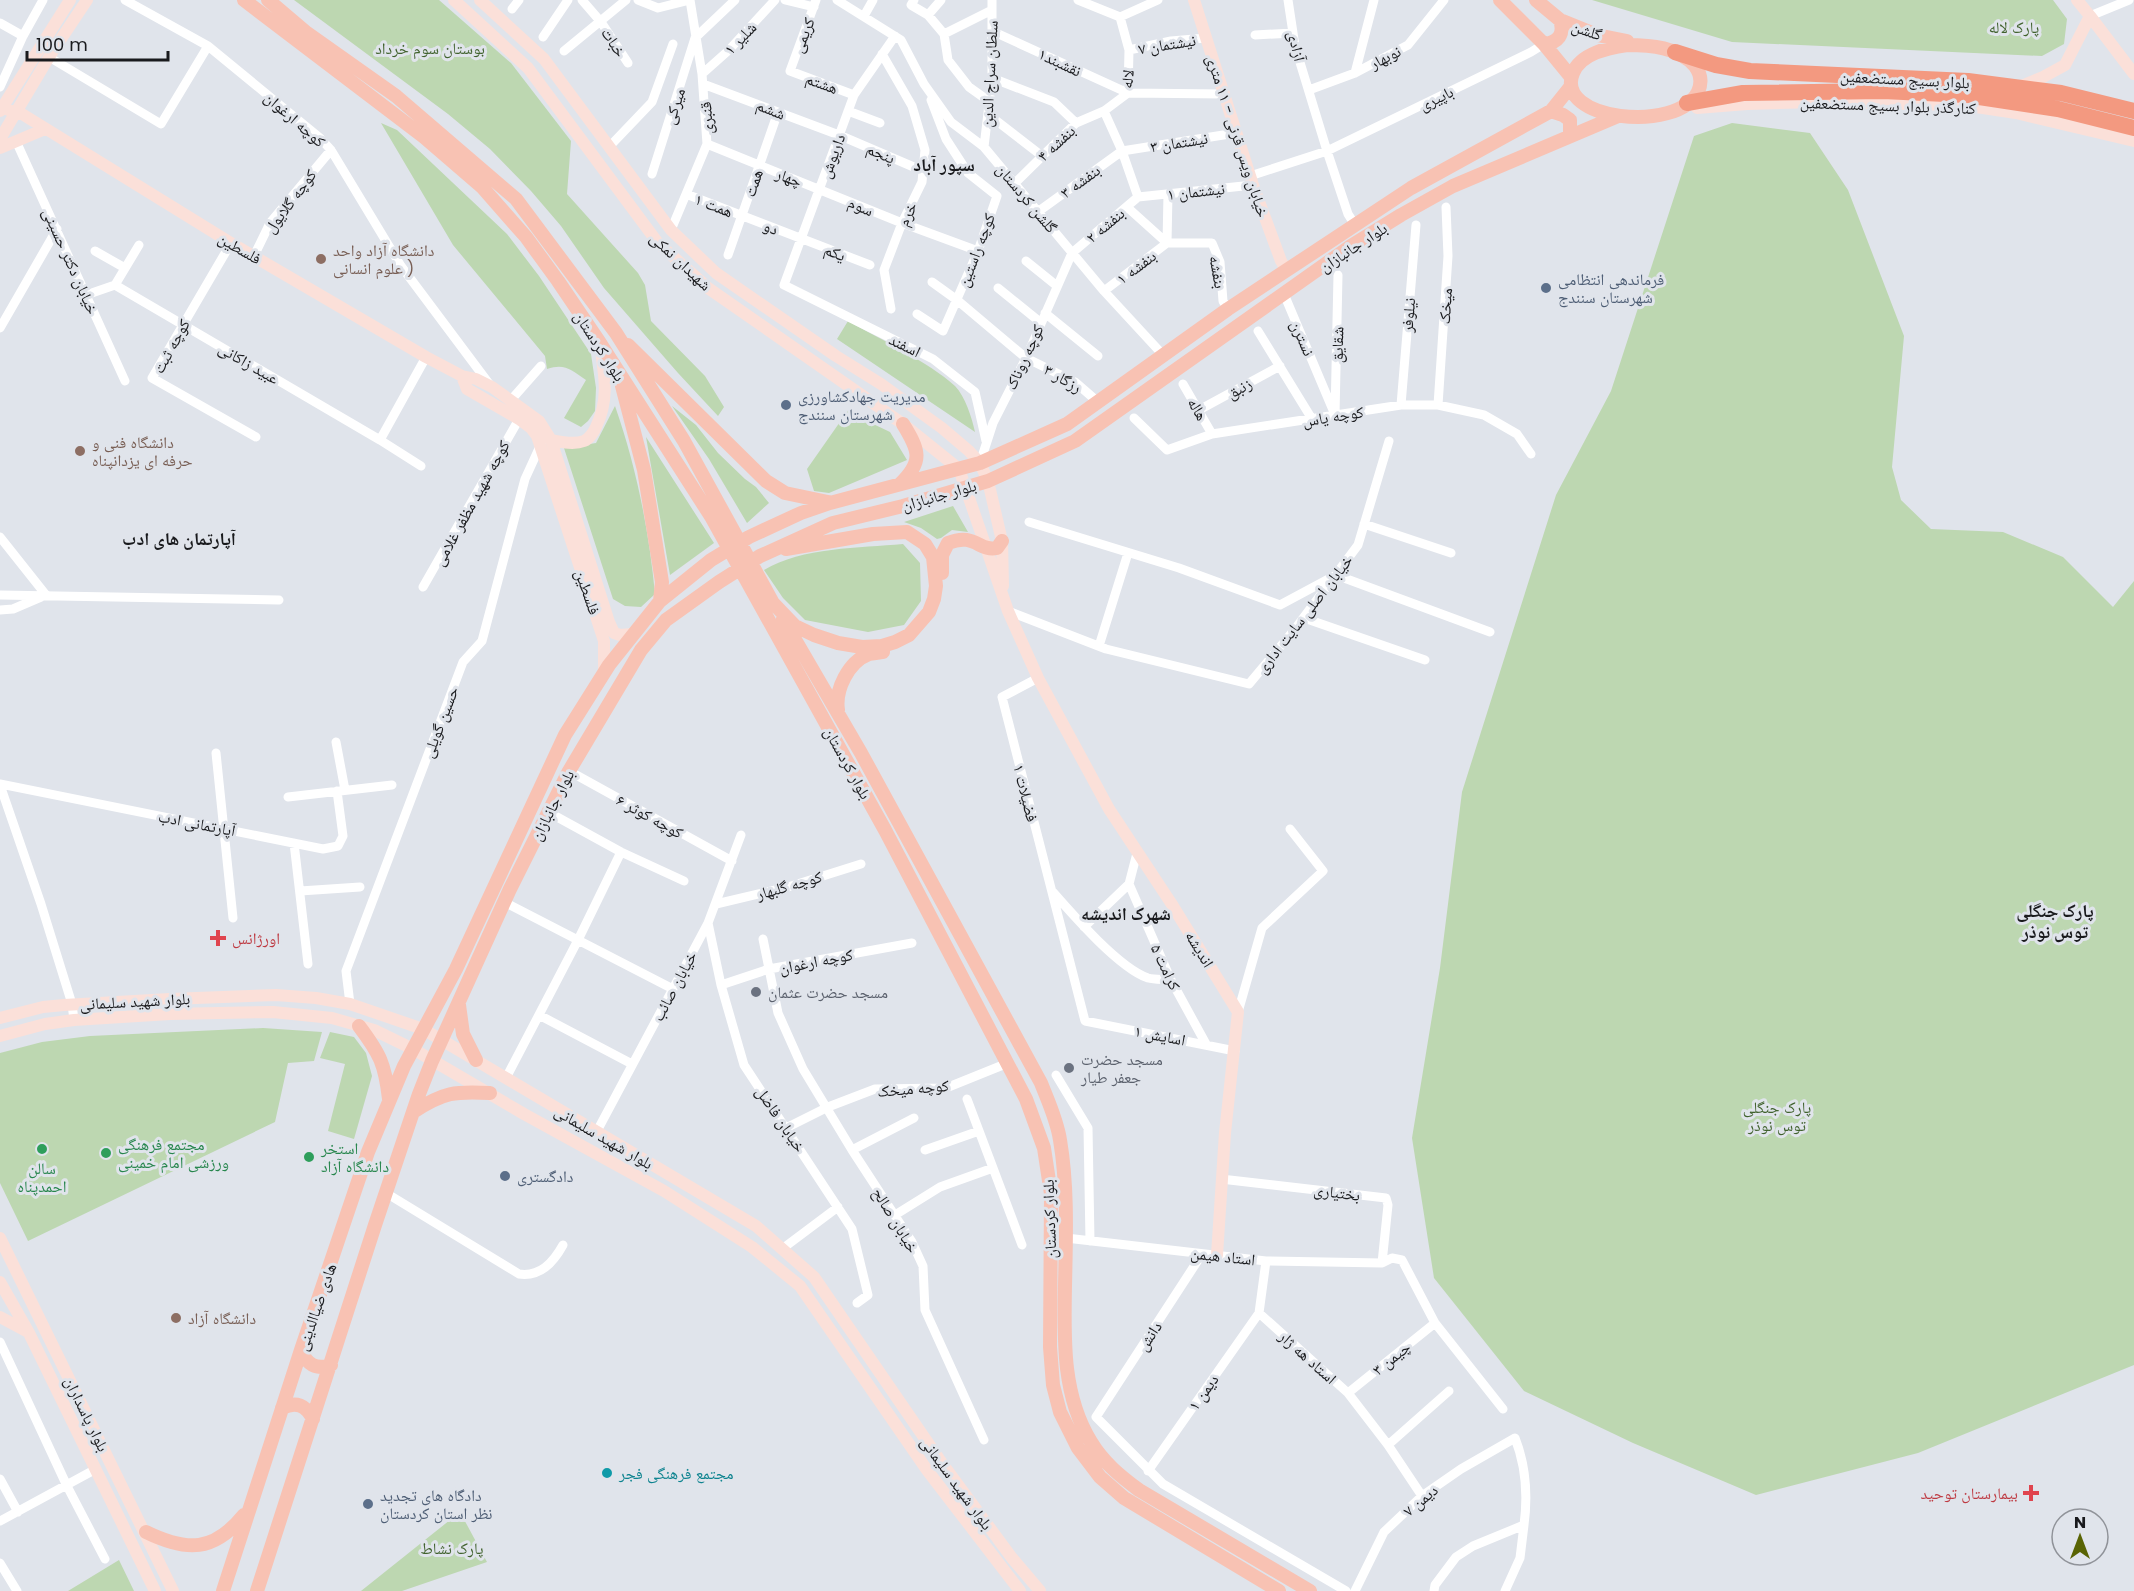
<svg xmlns="http://www.w3.org/2000/svg" width="2134" height="1591" font-family="Poppins,'Noto Naskh Arabic',sans-serif">
	<style>
		.green { fill: #bdd7b1 }
		.lines { fill: none; stroke-linecap: round; stroke-linejoin: round }
		.street { stroke: #fff; stroke-width: 9 }
		.secondary { stroke: #fbe0d9; stroke-width: 12 }
		.primary { stroke: #f8c2b3; stroke-width: 14 }
		.highway { stroke: #f39980; stroke-width: 16 }
		.education-dot { fill: #8d6e63; stroke: #e0e4eb; stroke-width: 2 }
		.service-dot { fill: #5c6f8a; stroke: #e0e4eb; stroke-width: 2 }
		.health-dot { fill: #e0444e; stroke: #e0e4eb; stroke-width: 2 }
		.worship-dot { fill: #6b7280; stroke: #e0e4eb; stroke-width: 2 }
		.leisure-dot { fill: #2e9e5b; stroke: #e0e4eb; stroke-width: 2 }
		.culture-dot { fill: #0f9aa8; stroke: #e0e4eb; stroke-width: 2 }
		.labels { text-anchor: middle; stroke-width: 6; stroke-linejoin: round; paint-order: stroke }
		.park-label { font-size: 16px; fill: #40622d; stroke: #e0e4eb }
		.street-label { font-size: 16px; fill: #191a1d; stroke: #e0e4eb }
		.education-label { font-size: 16px; fill: #785e54; stroke: #e0e4eb; text-anchor: start }
		.service-label { font-size: 16px; fill: #4e5e75; stroke: #e0e4eb; text-anchor: start }
		.health-label { font-size: 16px; fill: #be3a42; stroke: #e0e4eb; text-anchor: start }
		.worship-label { font-size: 16px; fill: #5b616d; stroke: #e0e4eb; text-anchor: start }
		.leisure-label { font-size: 16px; fill: #27864d; stroke: #e0e4eb; text-anchor: start }
		.culture-label { font-size: 16px; fill: #0d838f; stroke: #e0e4eb; text-anchor: start }
		.neighbourhood-label { font-size: 18px; font-weight: bold; fill: #191a1d; stroke: #e0e4eb }
	</style>
	<rect width="100%" height="100%" fill="#e0e4eb"/>
	<!-- green -->
	<path class="green" d="M294 0H439L511 63 571 141 567 194 638 273 645 285 651 321 705 376 724 407 718 416 678 373 604 288 561 226 531 191 490 149 448 114Z
		M1592 0H2053L2067 19 2064 44 2042 56 1732 42Z
		M381 123 397 130 507 234 539 276 591 354 596 388 595 411 588 421 581 427 564 418 586 380C571 370 565 363 547 369L545 356 453 245Z
		M1732 123 1810 133 1848 190 1904 336 1892 467 1901 500 1931 529 2003 532 2063 557 2113 607 2134 581V1365L1918 1453 1756 1495 1633 1443 1524 1391 1434 1278 1412 1138 1440 968 1462 792 1556 495 1611 391 1694 136Z
		M848 321C880 339 929 362 955 386 965 396 972 418 975 432L837 339Z
		M615 406C636 466 649 530 655 594L641 607 625 606 613 599 563 445 577 446 596 443Z
		M672 406 696 425 718 453 745 479 756 487 769 503 747 523 709 459Z
		M849 409 865 420 890 432 907 460 829 493 814 491 807 469Z
		M646 437 714 543 670 575Z
		M953 506 968 532 952 530 941 538 937 539 921 528 904 522Z
		M903 544 920 563 921 601 904 625 868 632 805 620 783 598 764 570C802 547 860 548 903 544Z
		M263 1028 322 1032 314 1061 288 1063 275 1122 28 1241 0 1183V1053L42 1042 90 1036Z
		M330 1032 354 1037 366 1053 372 1076 354 1139 328 1131 345 1064 320 1058Z
		M460 1512 487 1562 402 1591H361Z
		M119 1560 134 1591H68Z"/>
	<g class="lines">
		<!-- street -->
		<path class="street" d="M125 0 208 46
			M582 0 601 22 628 63
			M638 0 658 8 690 0
			M785 0 814 7
			M816 0 790 71 854 95
			M837 0 901 40 924 84 951 122 984 147 1104 291 1163 355
			M914 0 911 5 928 15
			M941 0 928 15 944 34 948 60 969 87 990 102
			M1078 0 1120 17
			M1288 0 1295 46 1327 151 1348 214 1355 225
			M512 9 519 0
			M864 16 873 0
			M2090 16 2129 0
			M1120 17 1158 0
			M0 23 23 36
			M992 31 1128 93 1224 94
			M944 34 992 10
			M1255 35 1293 33
			M895 36 854 95 784 285 933 359 975 392 986 441
			M543 37 568 0
			M1129 50 1171 41 1206 38
			M564 51 626 0
			M882 54 912 106 925 150 922 182 902 223 884 270 891 309
			M49 57 161 124 208 46 320 138 331 150 401 266 490 385
			M1355 73 1374 0
			M702 74 729 50 775 0
			M992 78 1054 102 1076 123
			M703 84 839 135 923 171
			M0 87 23 36 43 0
			M1309 90 1355 73 1408 45 1444 0
			M848 111 880 123
			M1104 111 1122 151 1138 197
			M989 115 1042 156
			M16 141 125 381
			M707 144 902 223 978 251
			M609 147 652 102 673 44
			M984 147 992 78V0
			M652 174 695 38 735 0
			M1250 176 1327 151 1531 52 1544 44
			M1015 183 1076 123 1104 111 1128 93 1129 50 1120 17
			M686 194 870 265
			M1138 197 1253 185
			M1127 207 1167 243
			M1039 211 1122 151 1236 133
			M671 230 707 144 702 74 690 0
			M231 243 152 378 256 437
			M1167 243H1212L1220 262 1223 301 1228 309
			M1167 243 1168 194
			M95 251 125 268
			M728 255 778 112
			M254 256 270 223 331 150
			M1026 261 1057 286
			M932 282 957 300 1026 358 1075 382 1098 402
			M115 285 380 440 421 466
			M115 285 139 245
			M998 288 1040 322
			M1104 291 1167 243
			M1284 294 1333 410
			M86 295 115 285
			M1045 313 1098 356
			M917 314 943 331 978 251 997 196 968 173 946 139 931 100
			M0 328 57 229
			M1258 331 1312 419
			M1183 384 1212 434
			M511 400 541 366
			M1401 405 1416 225
			M1438 405 1448 256 1446 207
			M1199 410 1280 366
			M1335 415 1338 275
			M1134 418 1167 450 1212 434 1401 405H1438L1484 415 1517 434 1531 454
			M380 440 426 357
			M980 463 993 423 1026 358 1072 253 1138 197
			M1029 522 1179 568 1280 605 1336 575 1490 632
			M1364 524 1451 553
			M0 537 46 595
			M423 587 519 419
			M0 595 279 600
			M0 610 13 609 41 597
			M1008 611 1106 649 1249 684 1295 629 1358 545 1389 441
			M1304 618 1425 660
			M1099 646 1128 553
			M1038 678 1002 697 1085 1021 1235 1051
			M336 742 345 790
			M216 753 233 918
			M569 771 732 861
			M0 784 323 849 338 846 343 836 337 791
			M0 785 41 904 72 1004 74 1020
			M288 797 392 785
			M548 812 621 852 684 881
			M294 843 308 964
			M1137 853 1129 884 1171 980 1206 1044
			M300 891 360 887
			M1052 891C1073 915 1119 968 1148 978 1155 980 1164 979 1171 980
			M504 902 673 989
			M716 904 788 887 861 864
			M708 923 721 985 744 1065 852 1229 868 1295 857 1303
			M1084 927 1129 884
			M763 939 778 1013 803 1069 852 1150 912 1242 923 1266 925 1310 984 1440
			M721 985 769 969 912 943
			M350 1004 346 971 463 662 482 641 525 479 541 444
			M1238 1012 1262 928 1323 871 1290 829
			M539 1015 632 1064
			M1056 1075 1088 1128 1090 1241
			M506 1078 578 940 621 852
			M967 1099 1022 1245
			M786 1128 828 1107 875 1089 946 1088 1008 1063
			M596 1133 708 923 741 835
			M852 1150 914 1118
			M925 1150 979 1131
			M1221 1179 1386 1198 1388 1205 1382 1263
			M386 1193 519 1274C540 1277 553 1263 563 1245
			M895 1215 940 1187 993 1168
			M1066 1238 1266 1261 1382 1263 1392 1258 1402 1260 1435 1323 1503 1409
			M782 1249 838 1207
			M1202 1254 1096 1417 1163 1484 1346 1591
			M1266 1261 1259 1313 1348 1393 1388 1445 1422 1496
			M0 1342 67 1486 105 1559
			M1348 1393 1435 1323
			M1388 1445 1449 1391
			M1148 1471 1259 1313
			M0 1479 18 1512
			M0 1521 96 1469
			M0 1563 17 1591
			M1355 1591 1384 1532 1422 1496 1461 1469 1515 1438C1526 1466 1528 1495 1524 1525L1473 1546 1456 1557 1435 1585 1434 1591
			M1505 1591 1520 1558 1524 1525"/>
		<!-- secondary -->
		<path class="secondary" d="M454 0 528 68 658 243 708 288 903 424 959 469 1008 611 1038 678 1109 809 1171 903 1238 1012 1225 1133 1217 1255
			M480 0 544 59 671 230 716 273 836 356 881 384 942 428 969 451 980 463 988 481 1002 541 1003 586
			M1194 0 1253 185 1281 261 1287 271
			M2077 0 2090 16
			M2019 87 2043 77 2065 65 2090 16 2134 74
			M0 106 15 113 22 114 231 243 426 357 462 376 476 379 492 387 539 421 551 440 609 622 614 633 620 635 632 634
			M1697 108 1747 104 1817 102 1963 105 2016 113 2134 141
			M0 111 70 0
			M0 139 49 57 87 0
			M0 148 45 129
			M462 376 467 389 519 419 531 428 537 436 604 641V672
			M551 440C561 442 574 445 584 441 589 439 594 432 596 427 610 398 604 374 600 343
			M0 1018 43 1007 64 1005 170 999 276 995 316 998 350 1004 423 1029 756 1226 814 1277 939 1459 1012 1558 1040 1591
			M0 1036 45 1024 74 1020 170 1014 273 1012 332 1018 374 1030 413 1049 524 1114 664 1191 752 1247 800 1286 927 1470 1020 1591
			M0 1238 173 1591
			M0 1282 29 1333 155 1591
			M0 1317 28 1332"/>
		<!-- primary -->
		<path class="primary" d="M244 0 424 137 482 187 526 237 558 281 600 343 712 518 885 830 1026 1099 1044 1148 1051 1194 1050 1347 1053 1385 1060 1412 1078 1448 1100 1477 1124 1498 1279 1591
			M268 0 307 33 396 96 516 199 616 333 684 441 773 603 795 626 814 635 838 643 862 647 882 646 895 642 909 635 929 612 934 599 936 586 933 557 925 544 907 532 873 534 786 549
			M1500 0 1544 44 1571 77
			M1536 0 1560 20 1597 35 1627 41
			M1544 44C1558 43 1565 34 1560 20
			M1627 45C1650 45 1679 47 1695 66 1701 74 1702 83 1698 92 1677 134 1553 120 1573 73 1581 53 1608 48 1627 45Z
			M1551 111 1563 115 1570 120V135
			M628 345 766 481 785 493 828 502
			M622 386 644 470 662 582 660 601
			M900 484C924 461 919 450 903 424
			M942 573V555L948 543C975 532 979 552 997 548L1002 541
			M783 619 861 753 1041 1083C1048 1101 1057 1120 1060 1140 1068 1187 1066 1238 1065 1286 1064 1339 1062 1395 1091 1442 1103 1462 1120 1476 1139 1490L1310 1591
			M838 710C835 690 848 662 869 654 873 653 879 653 883 652
			M459 1005 463 1034 476 1060
			M359 1026C380 1054 385 1064 389 1099
			M413 1112C444 1092 455 1091 490 1093
			M301 1350C307 1365 316 1370 331 1365
			M282 1408C296 1401 306 1405 313 1419
			M146 1532C187 1552 214 1552 244 1515
			M223 1591 301 1350 368 1152 404 1066 456 969 565 735 609 665 660 601 711 560 749 537 801 513 830 503 980 463 1067 424 1228 309 1411 188 1551 111 1571 86
			M257 1591 375 1225 419 1094 432 1061 510 889 569 771 641 650 666 620 719 582 760 556 833 523 903 506 988 481 1075 441 1351 246 1401 215 1453 186 1618 116"/>
		<!-- highway -->
		<path class="highway" d="M1675 52 1716 65 1750 71 1968 81 2061 93 2134 111
			M1687 103 1743 93 1883 91 1966 95 2058 109 2134 128"/>
	</g>
	<!-- markers -->
	<g class="education-dot">
		<circle cx="321" cy="259" r="6"/>
		<circle cx="80" cy="451" r="6"/>
		<circle cx="176" cy="1318" r="6"/>
	</g>
	<g class="service-dot">
		<circle cx="1546" cy="288" r="6"/>
		<circle cx="786" cy="405" r="6"/>
		<circle cx="505" cy="1176" r="6"/>
		<circle cx="368" cy="1504" r="6"/>
	</g>
	<g class="health-dot">
		<path d="M215 929h6v6h6v6h-6v6h-6v-6h-6v-6h6z"/>
		<path d="M2028 1484h6v6h6v6h-6v6h-6v-6h-6v-6h6z"/>
	</g>
	<g class="worship-dot">
		<circle cx="756" cy="992" r="6"/>
		<circle cx="1069" cy="1068" r="6"/>
	</g>
	<g class="leisure-dot">
		<circle cx="42" cy="1149" r="6"/>
		<circle cx="106" cy="1153" r="6"/>
		<circle cx="309" cy="1157" r="6"/>
	</g>
	<circle class="culture-dot" cx="607" cy="1473" r="6"/>
	<g class="labels">
		<!-- park labels -->
		<g class="park-label">
			<text x="2014" y="33">پارک لاله</text>
			<text x="430" y="54">بوستان سوم خرداد</text>
			<text x="1777" y="1113">پارک جنگلی<tspan x="1777" dy="18">توس نوذر</tspan></text>
			<text x="452" y="1554">پارک نشاط</text>
		</g>
		<!-- street labels -->
		<g class="street-label">
			<text transform="translate(1587 30) rotate(19)" y="6">گلشن</text>
			<text transform="translate(803 35) rotate(-69)" y="6">کریمی</text>
			<text transform="translate(740 38) rotate(-46)" y="6">شلیر ۱</text>
			<text transform="translate(614 42) rotate(57)" y="6">خبات</text>
			<text transform="translate(1167 44) rotate(-9)" y="6">نیشتمان ۷</text>
			<text transform="translate(1297 46) rotate(77)" y="6">آزادی</text>
			<text transform="translate(1385 57) rotate(-27)" y="6">نوبهار</text>
			<text transform="translate(1060 62) rotate(25)" y="6">نقشبند۱</text>
			<text transform="translate(989 74) rotate(-87)" y="6">سلطان سراج الدین</text>
			<text transform="translate(1127 79) rotate(-83)" y="6">لاله</text>
			<text transform="translate(1905 79) rotate(3)" y="6">بلوار بسیج مستضعفین</text>
			<text transform="translate(822 83) rotate(20)" y="6">هشتم</text>
			<text transform="translate(1436 98) rotate(-26)" y="6">باپیری</text>
			<text transform="translate(1888 105) rotate(2)" y="6">کنارگذر بلوار بسیج مستضعفین</text>
			<text transform="translate(674 106) rotate(-72)" y="6">میرکی</text>
			<text transform="translate(771 109) rotate(21)" y="6">ششم</text>
			<text transform="translate(706 118) rotate(-94)" y="6">قنبری</text>
			<text transform="translate(295 119) rotate(41)" y="6">کوچه ارغوان</text>
			<text transform="translate(1238 136) rotate(72)" y="6">خیابان ویس قرنی - ۱۱ متری</text>
			<text transform="translate(1179 142) rotate(-9)" y="6">نیشتمان ۳</text>
			<text transform="translate(1056 143) rotate(-43)" y="6">بنفشه ۴</text>
			<text transform="translate(881 153) rotate(23)" y="6">پنجم</text>
			<text transform="translate(832 156) rotate(-70)" y="6">داریوش</text>
			<text transform="translate(789 177) rotate(20)" y="6">چهار</text>
			<text transform="translate(1080 181) rotate(-36)" y="6">بنفشه ۳</text>
			<text transform="translate(753 183) rotate(-71)" y="6">همت</text>
			<text transform="translate(1196 191) rotate(-6)" y="6">نیشتمان ۱</text>
			<text transform="translate(1027 198) rotate(50)" y="6">گلشن کردستان</text>
			<text transform="translate(290 201) rotate(-53)" y="6">کوچه گلایول</text>
			<text transform="translate(714 205) rotate(21)" y="6">همت ۱</text>
			<text transform="translate(861 206) rotate(23)" y="6">سوم</text>
			<text transform="translate(907 214) rotate(-65)" y="6">خرم</text>
			<text transform="translate(1105 225) rotate(-40)" y="6">بنفشه ۲</text>
			<text transform="translate(771 227) rotate(22)" y="6">دو</text>
			<text transform="translate(1353 247) rotate(-33)" y="6">بلوار جانبازان</text>
			<text transform="translate(240 248) rotate(30)" y="6">فلسطین</text>
			<text transform="translate(976 250) rotate(-69)" y="6">کوچه راستین</text>
			<text transform="translate(835 252) rotate(21)" y="6">یکم</text>
			<text transform="translate(71 261) rotate(66)" y="6">خیابان دکتر حسینی</text>
			<text transform="translate(681 261) rotate(43)" y="6">شهیدان نمکی</text>
			<text transform="translate(1136 267) rotate(-37)" y="6">بنفشه ۱</text>
			<text transform="translate(1218 272) rotate(80)" y="6">بنفشه</text>
			<text transform="translate(1445 306) rotate(-86)" y="6">میخک</text>
			<text transform="translate(1408 315) rotate(-85)" y="6">نیلوفر</text>
			<text transform="translate(1303 338) rotate(67)" y="6">نسترن</text>
			<text transform="translate(905 345) rotate(26)" y="6">اسفند</text>
			<text transform="translate(1337 345) rotate(-89)" y="6">شقایق</text>
			<text transform="translate(171 346) rotate(-61)" y="6">کوچه ثبت</text>
			<text transform="translate(600 346) rotate(57)" y="6">بلوار کردستان</text>
			<text transform="translate(1024 357) rotate(-65)" y="6">کوچه روناک</text>
			<text transform="translate(249 363) rotate(30)" y="6">عبید زاکانی</text>
			<text transform="translate(1063 378) rotate(30)" y="6">رزگار ۳</text>
			<text transform="translate(1239 388) rotate(-29)" y="6">زنبق</text>
			<text transform="translate(1198 409) rotate(60)" y="6">هاله</text>
			<text transform="translate(1333 416) rotate(-9)" y="6">کوچه یاس</text>
			<text transform="translate(939 495) rotate(-16)" y="6">بلوار جانبازان</text>
			<text transform="translate(471 503) rotate(-61)" y="6">کوچه شهید مظفر غلامی</text>
			<text transform="translate(588 592) rotate(71)" y="6">فلسطین</text>
			<text transform="translate(1304 614) rotate(-52)" y="6">خیابان اصلی سایت اداری</text>
			<text transform="translate(440 722) rotate(-69)" y="6">حسین گویلی</text>
			<text transform="translate(848 763) rotate(61)" y="6">بلوار کردستان</text>
			<text transform="translate(1026 793) rotate(76)" y="6">فضیلات ۱</text>
			<text transform="translate(552 805) rotate(-63)" y="6">بلوار جانبازان</text>
			<text transform="translate(650 816) rotate(29)" y="6">کوچه کوثر ۶</text>
			<text transform="translate(197 823) rotate(11)" y="6">آپارتمانی ادب</text>
			<text transform="translate(789 885) rotate(-16)" y="6">کوچه گلبهار</text>
			<text transform="translate(1200 949) rotate(59)" y="6">اندیشه</text>
			<text transform="translate(816 961) rotate(-11)" y="6">کوچه ارغوان</text>
			<text transform="translate(1166 967) rotate(65)" y="6">کرامت ۵</text>
			<text transform="translate(674 986) rotate(-62)" y="6">خیابان صائب</text>
			<text transform="translate(135 1001) rotate(-3)" y="6">بلوار شهید سلیمانی</text>
			<text transform="translate(1160 1035) rotate(11)" y="6">اسایش ۱</text>
			<text transform="translate(913 1088) rotate(-5)" y="6">کوچه میخک</text>
			<text transform="translate(781 1119) rotate(56)" y="6">خیابان فاضل</text>
			<text transform="translate(604 1137) rotate(30)" y="6">بلوار شهید سلیمانی</text>
			<text transform="translate(1337 1192) rotate(7)" y="6">بختیاری</text>
			<text transform="translate(1049 1219) rotate(-92)" y="6">بلوار کردستان</text>
			<text transform="translate(896 1220) rotate(59)" y="6">خیابان صالح</text>
			<text transform="translate(1223 1256) rotate(6)" y="6">استاد هیمن</text>
			<text transform="translate(316 1307) rotate(-71)" y="6">هادی ضیاالدینی</text>
			<text transform="translate(1149 1336) rotate(-57)" y="6">دانش</text>
			<text transform="translate(1308 1357) rotate(42)" y="6">استاد هه ژار</text>
			<text transform="translate(1391 1358) rotate(-39)" y="6">چیمن ۳</text>
			<text transform="translate(1203 1392) rotate(-55)" y="6">دیمن ۱</text>
			<text transform="translate(87 1414) rotate(64)" y="6">بلوار پاسداران</text>
			<text transform="translate(957 1483) rotate(54)" y="6">بلوار شهید سلیمانی</text>
			<text transform="translate(1420 1500) rotate(-40)" y="6">دیمن ۷</text>
		</g>
		<!-- education labels -->
		<g class="education-label">
			<text x="333" y="256">دانشگاه آزاد واحد<tspan x="333" dy="18">علوم انسانی )</tspan></text>
			<text x="92" y="448">دانشگاه فنی و<tspan x="92" dy="18">حرفه ای یزدانپناه</tspan></text>
			<text x="188" y="1324">دانشگاه آزاد</text>
		</g>
		<!-- service labels -->
		<g class="service-label">
			<text x="1558" y="285">فرماندهی انتظامی<tspan x="1558" dy="18">شهرستان سنندج</tspan></text>
			<text x="798" y="402">مدیریت جهادکشاورزی<tspan x="798" dy="18">شهرستان سنندج</tspan></text>
			<text x="517" y="1182">دادگستری</text>
			<text x="380" y="1501">دادگاه های تجدید<tspan x="380" dy="18">نظر استان کردستان</tspan></text>
		</g>
		<!-- health labels -->
		<g class="health-label">
			<text x="232" y="944">اورژانس</text>
			<text x="2018" y="1499" text-anchor="end">بیمارستان توحید</text>
		</g>
		<!-- worship labels -->
		<g class="worship-label">
			<text x="768" y="998">مسجد حضرت عثمان</text>
			<text x="1081" y="1065">مسجد حضرت<tspan x="1081" dy="18">جعفر طیار</tspan></text>
		</g>
		<!-- leisure labels -->
		<g class="leisure-label">
			<text x="118" y="1150">مجتمع فرهنگی<tspan x="118" dy="18">ورزشی امام خمینی</tspan></text>
			<text x="321" y="1154">استخر<tspan x="321" dy="18">دانشگاه آزاد</tspan></text>
			<text x="42" y="1174" text-anchor="middle">سالن<tspan x="42" dy="18">احمدپناه</tspan></text>
		</g>
		<!-- culture labels -->
		<g class="culture-label">
			<text x="619" y="1479">مجتمع فرهنگی فجر</text>
		</g>
		<!-- neighbourhood labels -->
		<g class="neighbourhood-label">
			<text x="944" y="171">سپور آباد</text>
			<text x="179" y="545">آپارتمان های ادب</text>
			<text x="2055" y="917">پارک جنگلی<tspan x="2055" dy="21">توس نوذر</tspan></text>
			<text x="1126" y="920">شهرک اندیشه</text>
		</g>
	</g>
	<!-- north arrow -->
	<g transform="translate(2080 1537)"><circle r="28" fill="#e0e4eb" stroke="#909399" stroke-width="1.5"/>
	<path d="M0-4.5L10 22L0 15L-10 22Z" fill="#596404"/>
	<text y="-9" font-size="16" font-weight="bold" text-anchor="middle" fill="#191a1d">N</text>
	</g>
	<!-- scale -->
	<path d="M27 51v9h141v-9" fill="none" stroke="#191a1d" stroke-width="3"/>
	<text x="36" y="51" font-size="18" fill="#191a1d" stroke="#e0e4eb" stroke-width="4.5" paint-order="stroke">100 m</text>
</svg>
